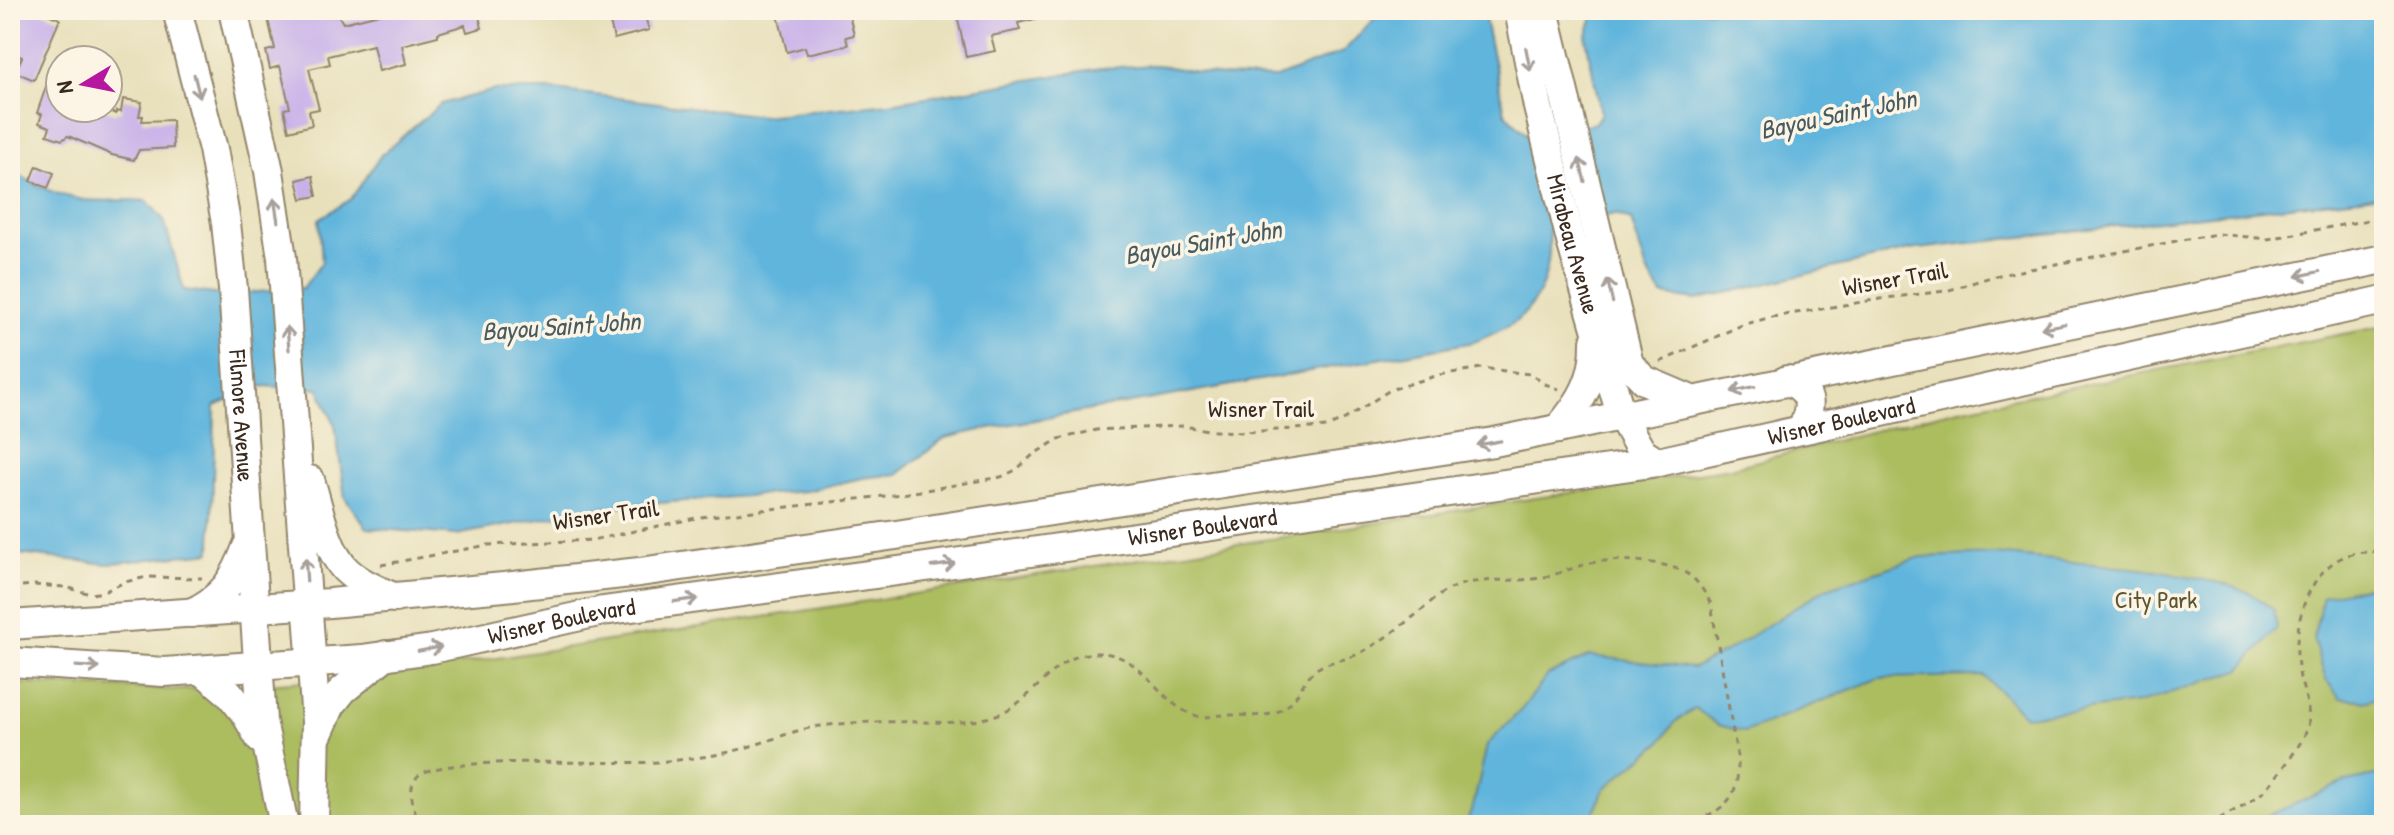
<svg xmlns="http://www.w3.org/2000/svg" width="2394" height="835" font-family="'Patrick Hand',sans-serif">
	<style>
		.green { fill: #acbd61; stroke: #747440; stroke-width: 2 }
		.water { fill: #61b5dd; stroke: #4e707e; stroke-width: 2 }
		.building { fill: #c8b1e9 }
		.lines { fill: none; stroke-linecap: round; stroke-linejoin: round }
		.minor-casing { stroke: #92856c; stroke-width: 32 }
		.path { stroke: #92856c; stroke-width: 3; stroke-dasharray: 6 6; stroke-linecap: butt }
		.minor { stroke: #fff; stroke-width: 28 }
		.oneway { stroke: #a79f9a }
		.labels { text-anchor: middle; stroke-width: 7; stroke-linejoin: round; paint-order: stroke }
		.street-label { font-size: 24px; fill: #3b2a1e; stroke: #fcf5e5 }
		.park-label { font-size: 24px; fill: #5d5632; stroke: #fcf5e5 }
		.water-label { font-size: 26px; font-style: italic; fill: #485b61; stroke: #fcf5e5 }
	</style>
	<rect width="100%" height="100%" fill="#fcf5e5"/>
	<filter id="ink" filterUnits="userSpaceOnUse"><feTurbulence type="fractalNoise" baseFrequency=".0125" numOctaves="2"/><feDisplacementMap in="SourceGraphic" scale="16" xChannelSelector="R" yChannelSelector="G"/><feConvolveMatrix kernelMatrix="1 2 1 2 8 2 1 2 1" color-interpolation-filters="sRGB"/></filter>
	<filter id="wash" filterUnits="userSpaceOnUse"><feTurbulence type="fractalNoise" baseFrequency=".006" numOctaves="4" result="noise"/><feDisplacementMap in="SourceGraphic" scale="32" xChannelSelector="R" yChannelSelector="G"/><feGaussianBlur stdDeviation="1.8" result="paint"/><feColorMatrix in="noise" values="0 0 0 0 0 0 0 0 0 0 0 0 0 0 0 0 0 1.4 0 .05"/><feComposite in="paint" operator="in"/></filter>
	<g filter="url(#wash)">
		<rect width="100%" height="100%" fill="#e8e0bb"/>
		<!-- green -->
		<path class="green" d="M2384 326V825H10V683L179 690 381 676 1731 468 1954 410Z"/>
		<!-- water -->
		<path class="water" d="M1383 10H1483L1505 113 1531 139 1595 123 1601 113 1586 38 1595 10H2384V195L1909 250 1696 300 1662 295 1647 271 1631 220 1615 214 1549 229C1551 265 1545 298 1515 322 1504 330 1487 336 1474 342L989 428 945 438 898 474 862 478 806 491 598 508 456 535 367 528 345 498 335 425 319 389 263 386 215 406 211 552 107 564 10 553V169C32 184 57 196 84 200 105 202 126 199 147 201L164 220 184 290 222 295 303 288 322 262 319 219 351 199 381 155 441 104 495 90H555L762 116 890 103 1100 68 1157 65 1221 76 1276 78 1343 52Z
			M1996 554 2150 570 2220 583 2249 592 2274 610 2277 628 2240 670 2139 703 2025 716 1984 676 1879 678 1745 732 1718 725 1695 708 1675 722 1660 743 1605 788 1588 825H1465L1473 807 1487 745 1522 709 1548 675 1590 656 1693 668 1729 650 1826 588 1921 557Z
			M2384 583V695L2368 701 2340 698 2326 680 2313 639 2323 596Z
			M2384 774V825H2247L2342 783Z"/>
		<g id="blocks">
			<!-- building -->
			<path class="building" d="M10 10H38L60 19 34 80 15 72 22 57 10 52Z
				M395 10H467L468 15 478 12 482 28 467 32 465 25 438 33V36L402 45 406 64 379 71 373 45 328 56 330 64 309 69 319 109 309 111 312 125 289 131 284 109 290 108 280 66 270 69 266 51 275 49 268 19 319 11 320 17 338 15 343 23Z
				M607 10H643L649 30 614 39Z
				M800 10H848L854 35 846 37 848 45 807 54 805 47 787 52 778 15Z
				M956 10H1047L1048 16 1018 23 1020 30 991 36 995 51 966 57Z
				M49 78 60 83V108H100L116 114V111L121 112 123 99 142 102 139 116H143L142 121 172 120 173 148 139 150 134 160 112 155 68 136 62 140 47 135 50 127 39 123 42 114 37 113Z
				M37 166 54 173 48 188 31 181Z
				M313 176 317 196 302 199 297 180Z"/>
		</g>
	</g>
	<g filter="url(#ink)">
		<use href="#blocks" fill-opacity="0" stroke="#92856c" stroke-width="2"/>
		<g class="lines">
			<!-- minor casing -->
			<g class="minor-casing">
				<g id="minor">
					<path id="s1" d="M177 10 213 149 226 223 233 289 262 721 284 825"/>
					<path d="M233 10 269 171 282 258 316 722 314 825"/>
					<path id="s2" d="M1519 10 1538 107 1571 241 1621 415 1641 451 1658 462"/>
					<path d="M1544 10 1629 364 1644 380 1691 400"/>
					<path d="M1787 380C1814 392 1812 406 1802 429"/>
					<path d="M1558 429C1582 401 1596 378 1595 341"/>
					<path d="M310 480C319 507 325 547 345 569 359 583 378 590 395 598"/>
					<path d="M191 613C223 598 235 579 247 547"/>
					<path d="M10 625 330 603 504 587 640 572 896 535 1494 442 2384 259"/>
					<path id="s3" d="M10 662 164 672 362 659 432 649 603 611 905 570 1658 462 2384 300"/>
					<path d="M202 670 229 693 245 713 260 739"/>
					<path d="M318 734 331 705 343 690 386 655"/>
				</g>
			</g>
			<!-- path -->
			<path class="path" d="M1660 362 1742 325 1772 317 1886 298 1946 291 1994 276 2187 239 2218 234 2268 239 2384 217
				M381 565 488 545 592 540 701 517 902 494 1001 477 1016 470 1034 454 1059 439 1096 430 1183 426 1215 431 1245 432 1327 427 1345 419 1390 390 1439 375 1481 368 1530 374 1545 384 1559 389
				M10 587 34 585 65 587 91 594 103 592 125 582 147 577 202 578
				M420 825C415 812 405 788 418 776 438 755 617 765 657 762 689 759 721 756 751 746 775 739 797 729 821 726 852 722 886 721 917 722 944 722 970 725 996 715 1040 699 1051 652 1100 653 1147 654 1162 713 1203 717 1210 717 1218 715 1225 715 1247 714 1270 721 1288 705 1299 695 1304 679 1315 670 1327 661 1343 661 1356 655 1377 645 1398 628 1417 614 1428 605 1438 594 1452 588 1477 577 1506 582 1532 579 1554 577 1574 566 1596 562 1619 558 1670 561 1689 575 1699 582 1705 593 1711 604L1738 761C1739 804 1721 811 1684 825
				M2209 825C2225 815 2242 807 2257 797 2270 788 2304 742 2308 727 2312 707 2300 686 2298 666 2293 629 2304 577 2341 558 2354 551 2370 552 2384 551"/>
			<!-- minor -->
			<use href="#minor" class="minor"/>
		</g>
		<!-- one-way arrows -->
		<defs><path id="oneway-shaft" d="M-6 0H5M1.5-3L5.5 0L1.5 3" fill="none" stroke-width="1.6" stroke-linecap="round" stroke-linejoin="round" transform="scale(2)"/></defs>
		<g class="oneway">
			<use href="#oneway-shaft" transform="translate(1528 59) rotate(79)"/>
			<use href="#oneway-shaft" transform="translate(197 86) rotate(76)"/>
			<use href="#oneway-shaft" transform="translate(1582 170) rotate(-104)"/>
			<use href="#oneway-shaft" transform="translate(276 210) rotate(-99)"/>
			<use href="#oneway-shaft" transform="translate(2308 274) rotate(168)"/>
			<use href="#oneway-shaft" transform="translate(1610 291) rotate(-103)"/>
			<use href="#oneway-shaft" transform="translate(2053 326) rotate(169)"/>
			<use href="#oneway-shaft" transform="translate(288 338) rotate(-95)"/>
			<use href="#oneway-shaft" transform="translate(1743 389) rotate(168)"/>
			<use href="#oneway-shaft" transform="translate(1489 443) rotate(170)"/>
			<use href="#oneway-shaft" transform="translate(943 565) rotate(-8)"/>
			<use href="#oneway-shaft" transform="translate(306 570) rotate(-94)"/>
			<use href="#oneway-shaft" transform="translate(686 600) rotate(-8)"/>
			<use href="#oneway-shaft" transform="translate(430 649) rotate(-11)"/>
			<use href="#oneway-shaft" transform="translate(88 667) rotate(4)"/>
		</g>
	</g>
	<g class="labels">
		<!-- street labels -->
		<g class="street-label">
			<text dy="8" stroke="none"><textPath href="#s2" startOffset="240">Mirabeau Avenue</textPath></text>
			<text transform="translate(1895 279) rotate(-10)" y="8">Wisner Trail</text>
			<text x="1261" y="417">Wisner Trail</text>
			<text dy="8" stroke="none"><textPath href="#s1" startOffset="412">Filmore Avenue</textPath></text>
			<text dy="8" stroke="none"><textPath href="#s3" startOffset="1852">Wisner Boulevard</textPath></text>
			<text transform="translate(606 515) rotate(-8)" y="8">Wisner Trail</text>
			<text dy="8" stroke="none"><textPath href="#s3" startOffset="1204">Wisner Boulevard</textPath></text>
			<text dy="8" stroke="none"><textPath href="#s3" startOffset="556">Wisner Boulevard</textPath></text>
		</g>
		<!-- park labels -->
		<g class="park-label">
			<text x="2156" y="608">City Park</text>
		</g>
		<!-- water labels -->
		<g class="water-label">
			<text transform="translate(1838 114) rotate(-12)" y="9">Bayou Saint John</text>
			<text transform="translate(1203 242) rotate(-10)" y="9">Bayou Saint John</text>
			<text transform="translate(561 326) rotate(-4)" y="9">Bayou Saint John</text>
		</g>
	</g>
	<!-- margin -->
	<rect width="2394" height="835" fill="none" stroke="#fcf5e5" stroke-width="40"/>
	<!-- north arrow -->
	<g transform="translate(84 84) rotate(260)"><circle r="38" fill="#fcf5e5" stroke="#afa495" stroke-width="2"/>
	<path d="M0-6L14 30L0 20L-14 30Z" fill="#b5179e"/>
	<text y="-12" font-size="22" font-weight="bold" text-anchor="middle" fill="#3b2a1e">N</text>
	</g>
</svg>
